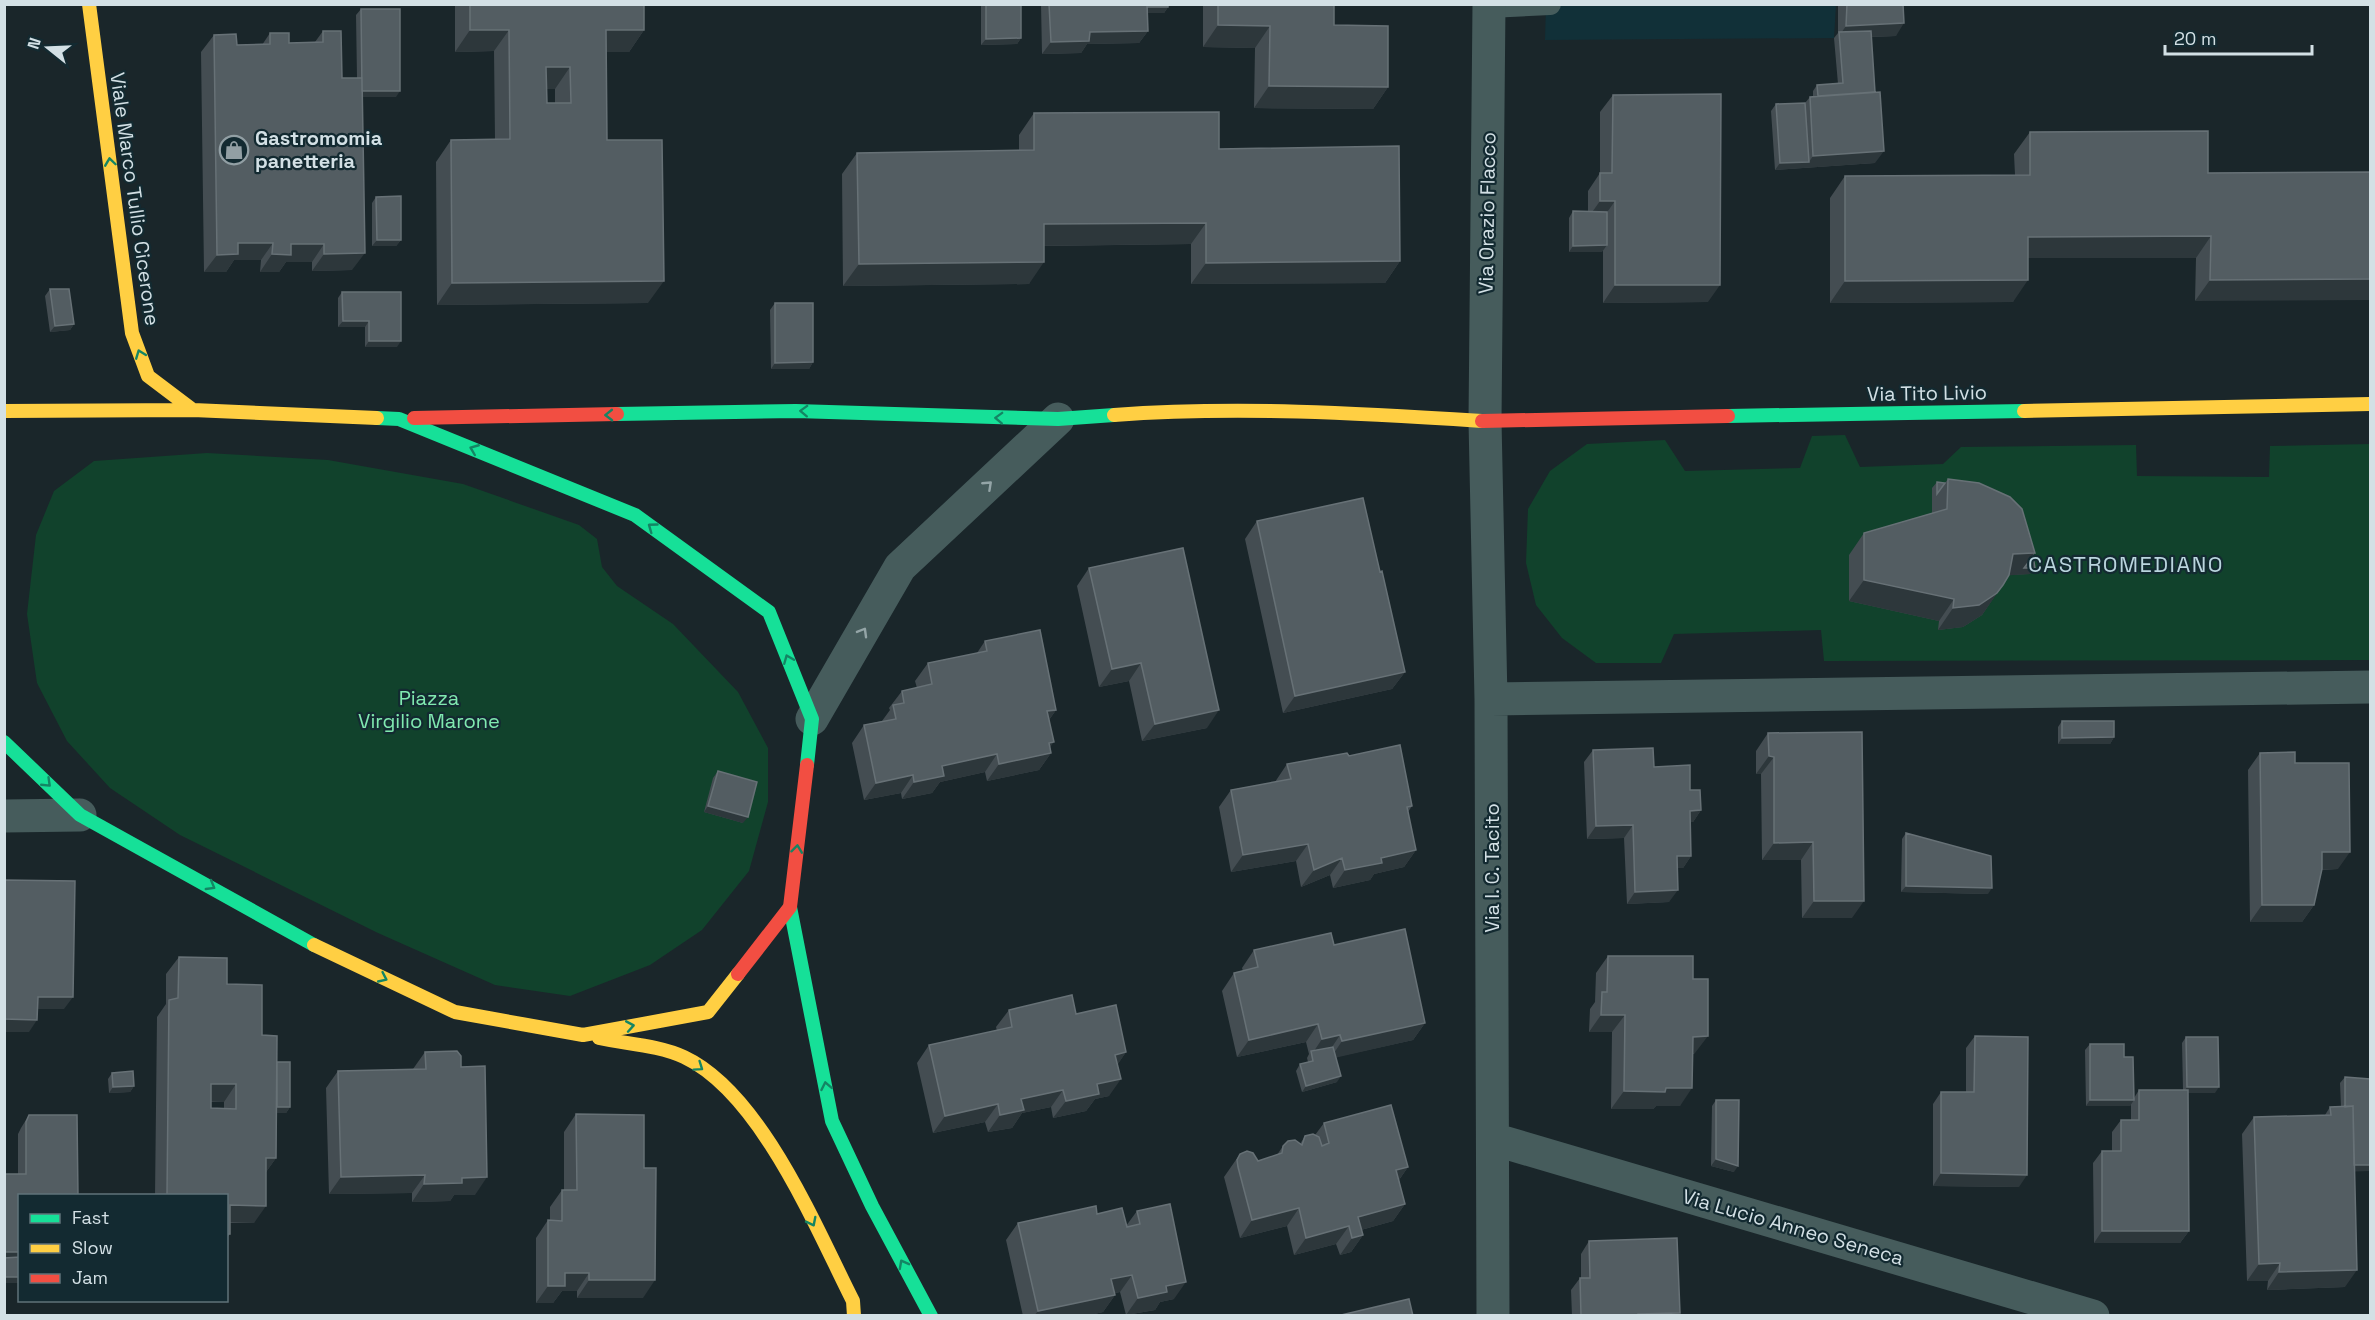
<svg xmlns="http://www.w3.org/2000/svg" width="2375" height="1320" font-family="'Space Grotesk',sans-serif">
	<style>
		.built { fill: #113038 }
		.green { fill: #11422c }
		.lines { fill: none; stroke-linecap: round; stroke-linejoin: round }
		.lane { stroke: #465c5c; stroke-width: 22 }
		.street { stroke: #465c5c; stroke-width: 33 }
		.fast { stroke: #16e098; stroke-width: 14 }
		.slow { stroke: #ffcf43; stroke-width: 14 }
		.jam { stroke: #f24e42; stroke-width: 14 }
		.wall { fill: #444d52; fill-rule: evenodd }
		.shaded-wall { fill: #2d373b }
		.building { fill: #535d62; stroke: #677176; stroke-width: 1.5; fill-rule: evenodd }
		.oneway { stroke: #148564 }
		.oneway2 { stroke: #94a5a7 }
		.labels { text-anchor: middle; stroke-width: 4.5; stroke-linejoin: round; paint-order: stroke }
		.poi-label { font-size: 20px; font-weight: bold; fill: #d3e0e5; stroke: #132a31; text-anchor: start }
		.street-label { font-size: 20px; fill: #d3e0e5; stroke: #132a31 }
		.park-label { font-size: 20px; fill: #80e9b0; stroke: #132a31 }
		.quarter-label { font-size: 22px; letter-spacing: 1.5px; fill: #bad5de; stroke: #132a31 }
	</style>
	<rect width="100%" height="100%" fill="#1a262a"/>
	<!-- built -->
	<path class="built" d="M1546 5H1836L1834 38 1545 40Z"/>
	<!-- green -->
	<path class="green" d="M1845 435 1860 467 1943 464 1961 447 2136 445 2137 476 2269 477 2270 446 2370 444V660L1824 661 1821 630 1674 634 1661 663H1596L1562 638 1536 605 1526 563 1528 509 1550 471 1587 444 1665 440 1685 471 1800 468 1812 436Z
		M207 453 328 460 463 484 579 525 597 539 602 567 617 586 673 624 738 692 768 748V802L749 871 702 930 650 965 570 996 495 985 378 933 180 835 110 788 67 741 37 683 27 614 36 535 54 491 94 461Z"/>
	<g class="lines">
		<!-- lane -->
		<path class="lane" d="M1489 7 1550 4"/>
		<!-- street -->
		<path class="street" d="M1489 4 1485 421 1491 699 1493 1316
			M1491 699 2370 687
			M812 719 900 567 1058 419
			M4 816 80 815
			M1493 1139 2093 1316"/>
		<!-- fast -->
		<path class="fast" d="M617 414 796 411 1058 419 1114 415
			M1728 416 2024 411
			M377 418 399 419 635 515 769 612 812 719 807 765
			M4 742 80 815 314 945
			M790 907 832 1121 872 1206 931 1316"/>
		<!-- slow -->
		<path class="slow" d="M89 4 132 333 148 376 193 410
			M4 411 193 410 377 418
			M2024 411 2370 404
			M1114 415C1237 406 1359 413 1482 421
			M314 945 455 1012 583 1035 708 1012 738 974
			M599 1038C626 1044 658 1045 684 1057 761 1093 816 1228 853 1301L854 1316"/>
		<!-- jam -->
		<path class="jam" d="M414 418 617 414
			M1482 421 1728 416
			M738 974 790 907 807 765"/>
	</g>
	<!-- wall -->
	<path class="wall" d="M455 4H644V30L629 52H606L607 140 648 303 437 305 436 162 451 140H495L494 51 455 52ZM547 89H555V103H547Z
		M981 4H1021V38L1017 44 981 45Z
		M1041 4H1168V7L1164 13H1147L1148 31 1139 43 1087 44 1081 53 1042 54Z
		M1203 4H1334V25L1388 87 1373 109 1254 108 1255 48 1203 47Z
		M1838 4H1903L1896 36 1871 37 1875 163 1775 170 1771 111 1776 104 1805 103 1810 97H1813V91L1817 85 1838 84 1834 38 1838 33Z
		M361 9 396 97H362L352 270 312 271V262H286L279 272H260L261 260H234L226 272H204L201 52 214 35 237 45H262L270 33 289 43 315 42 323 31 342 78H357L356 15Z
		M1613 95 1708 302 1603 303V251L1569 252V218L1573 211 1588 212V191L1600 173V112Z
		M1034 113 1219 149 1400 261 1385 283 1191 284V244L1044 246 1029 284 843 286 842 174 857 153 1019 151V135Z
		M2030 132 2208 173 2370 172 2195 301 2196 258H2028L2013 302 1830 303V198L1845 176 2015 175 2014 154Z
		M376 197 401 240 396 246H372V203Z
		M50 289 74 324 70 330 50 332 45 296Z
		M342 292 397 347H365V327H338V298Z
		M775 303 813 362 809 369H771L770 310Z
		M1948 479 2035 553 2033 556 2030 574 2009 575 1982 615 1963 627 1938 630 1939 621 1849 601V555L1864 533 1932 513V488L1937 482 1945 483Z
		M1257 521 1380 572 1405 672 1392 689 1283 713 1245 539Z
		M1089 568 1207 728 1142 741 1129 681 1099 687 1077 586Z
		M985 641 1056 710 1049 720 1050 747 1051 753 1039 770 987 781 985 772 940 782 932 793 902 799 901 793 864 800 852 743 864 725 882 721 890 710 889 708 902 691 917 688 915 681 928 663 977 653Z
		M2062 721 2114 737 2110 744H2058V727Z
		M1768 733 1852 918H1802L1801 860H1762L1761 774H1756V751Z
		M1593 750 1654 767 1690 790 1701 810 1693 822H1690L1691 856 1683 868H1677L1669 902 1627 904 1624 838 1587 839 1584 762Z
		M2260 753 2295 763 2338 869 2322 870 2314 905 2302 922H2250L2248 770Z
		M1349 756 1412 806 1408 812 1416 850 1404 867 1374 874 1370 880 1333 888 1330 875 1301 887 1296 861 1231 872 1219 807 1231 790 1275 782 1287 764Z
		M718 771 743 823 704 812 713 778Z
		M1906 833 1988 894 1901 892 1902 839Z
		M1334 945 1425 1023 1413 1040 1336 1057 1337 1082 1302 1092 1296 1071 1300 1064 1308 1062 1307 1058 1309 1054 1306 1042 1237 1057 1222 991 1234 973 1243 971 1242 968 1254 950Z
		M1608 956 1693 979 1695 1053 1693 1054 1680 1106H1656L1653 1109H1611L1612 1032H1589L1590 1009 1595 1002 1596 973Z
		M179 957 227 984 262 1035 277 1062 290 1107 286 1113H277L276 1158 266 1172 254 1223H230V1234L226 1239V1196H155L157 1017 166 1004V974ZM211 1102H224V1108H211Z
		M1009 1010 1076 1014 1126 1052 1117 1065 1109 1096 1095 1099 1086 1111 1053 1118 1051 1107 1022 1113 1012 1128 988 1132 985 1122 933 1133 917 1063 929 1045 997 1031 996 1027Z
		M1975 1036 2019 1187 1933 1186V1104L1941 1092H1966V1048Z
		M2186 1037 2215 1093H2188L2189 1231 2180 1243H2094L2093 1163 2102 1151H2112V1132L2121 1120H2131V1104L2130 1106H2086L2085 1050 2090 1044 2124 1057 2134 1098 2139 1090H2183L2182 1043Z
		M425 1052 461 1067 475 1195H454L450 1201 412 1202V1193L329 1194 326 1088 338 1071 413 1069Z
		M112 1073 134 1086 130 1092 109 1093 108 1079Z
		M2345 1077 2370 1079V1171H2355L2345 1287 2267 1290 2268 1281H2247L2242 1134 2254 1117 2325 1115 2330 1107H2341L2340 1083Z
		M1716 1100 1734 1172 1711 1166 1712 1106Z
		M576 1114 643 1298H577V1291H562L553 1303H536V1238L548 1220H550V1207L562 1190H564V1132Z
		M29 1115 78 1196 20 1283H4V1174H18V1134L21 1128Z
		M1324 1123 1408 1167 1399 1180 1405 1204 1393 1221 1361 1230 1363 1235 1351 1252 1340 1255 1336 1244 1294 1255 1287 1226 1240 1238 1224 1177 1240 1154 1258 1161 1277 1155 1283 1146 1300 1144 1305 1136 1315 1135Z
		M1137 1211 1174 1299 1160 1302 1155 1310 1126 1315 1120 1292 1115 1293V1295L1103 1312 1086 1316H1023L1006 1240 1018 1223 1097 1214 1126 1226Z
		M1589 1241 1678 1316H1572L1571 1290 1580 1278H1581V1254Z"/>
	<!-- shaded-wall -->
	<path class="shaded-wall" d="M889 4H913L888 5Z
		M1143 7H1168L1164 13H1138Z
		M1904 23 1896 36 1839 38V36L1846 26Z
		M1218 25 1270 26 1255 48 1203 47Z
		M470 30H509L494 51 455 52Z
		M606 30H644L629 52H590Z
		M1148 31 1139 43 1087 44 1081 53 1042 54 1051 42 1090 32Z
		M1021 38 1017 44 981 45 986 39Z
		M546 67H570L555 89H531Z
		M1269 86 1388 87 1373 109 1254 108Z
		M362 91H400L396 97H357Z
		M1884 151 1875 163 1775 170 1780 163 1809 162 1813 156Z
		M1600 201H1615L1603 218H1588Z
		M1206 223 1191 244 1028 246 1044 224Z
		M2211 236 2196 258H2013L2028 237Z
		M377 240H401L396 246H372Z
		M238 243H273L261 260H234L226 272H204L217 255Z
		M291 244H324L312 262H286L279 272H260L272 254Z
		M1607 245 1602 252H1569L1573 246Z
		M365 253 352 270 312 271 324 254Z
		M1400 261 1385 283 1191 284 1206 263Z
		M1044 262 1029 284 843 286 859 264Z
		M2370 279V300L2195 301 2210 280Z
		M2028 280 2013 302 1830 303 1845 281Z
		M664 281 648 303 437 305 452 283Z
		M1615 285H1720L1708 302 1603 303Z
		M343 321H369L365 327H338Z
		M74 324 70 330 50 332 55 326Z
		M369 341H401L397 347H365Z
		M813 362 809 369H771L775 363Z
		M2035 553 2024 568H2035L2030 574 1998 576 2013 554Z
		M1864 580 1954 599 1939 621 1849 601Z
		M2003 585 1982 615 1963 627 1938 630 1953 608Z
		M1141 663 1129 681 1099 687 1112 669Z
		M1405 672 1392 689 1283 713 1295 696Z
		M1056 710 1044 727 1047 711Z
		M1219 710 1207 728 1142 741 1155 724Z
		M2114 737 2110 744H2058L2062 738Z
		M1054 742 1045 754 1051 753 1039 770 987 781 999 764Z
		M997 754 985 772 940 782 932 793 902 799 914 782 942 766Z
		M1769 756 1774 757 1761 774H1756Z
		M913 775 901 793 864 800 876 783Z
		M708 806 748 817 743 823 704 812Z
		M1701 810 1693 822 1681 823 1690 811Z
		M1633 825 1624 838 1587 839 1596 826Z
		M1813 842 1801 860H1762L1774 843Z
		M1308 844 1296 861 1231 872 1243 855Z
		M1416 850 1404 867 1374 874 1370 880 1333 888 1345 870 1381 858Z
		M2322 852H2350L2338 869 2310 870Z
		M1677 856H1691L1683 868H1668Z
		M1342 858 1330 875 1301 887 1314 870Z
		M1906 886 1992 888 1988 894 1901 892Z
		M1678 890 1669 902 1627 904 1635 892Z
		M1814 901H1864L1852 918H1802Z
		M2262 905H2314L2302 922H2250Z
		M38 997H73L64 1009H29Z
		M1601 1015H1625L1612 1032H1589Z
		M4 1019 37 1020 29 1032H4Z
		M1425 1023 1413 1040 1330 1059 1342 1041Z
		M1318 1024 1306 1042 1237 1057 1249 1040Z
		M1340 1035 1328 1053 1312 1054 1322 1039Z
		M1708 1036 1695 1053 1681 1054 1693 1037Z
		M1126 1052 1114 1070 1115 1055Z
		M1341 1076 1337 1082 1302 1092 1306 1086Z
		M1121 1079 1109 1096 1095 1099 1086 1111 1053 1118 1066 1101 1097 1084Z
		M211 1084H236L224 1102 199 1101Z
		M134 1086 130 1092 109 1093 113 1087Z
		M2187 1087H2219L2215 1093H2183Z
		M1666 1088H1692L1680 1106H1656L1653 1109H1611L1624 1091Z
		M1063 1090 1051 1107 1022 1113 1012 1128 988 1132 1000 1115 1021 1099Z
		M2090 1100H2134L2130 1106H2086Z
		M998 1104 985 1122 933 1133 945 1116Z
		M269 1107H290L286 1113H265Z
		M266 1158H276L264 1175Z
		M1716 1159 1738 1166 1734 1172 1711 1166Z
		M2346 1165H2370V1171L2341 1172Z
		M1408 1167 1396 1184V1170Z
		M1941 1173 2027 1175 2019 1187 1933 1186Z
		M425 1175 412 1193 329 1194 341 1177Z
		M487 1177 475 1195H454L450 1201 412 1202 424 1184 462 1178Z
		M1405 1204 1393 1221 1350 1233 1358 1217Z
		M230 1205 266 1206 254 1223 226 1222Z
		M1299 1208 1287 1226 1240 1238 1252 1220Z
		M1349 1226 1336 1244 1294 1255 1306 1238Z
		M2102 1231H2189L2180 1243H2094Z
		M1363 1235 1351 1252 1340 1255 1352 1238Z
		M4 1252H20V1264H4Z
		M2280 1263 2268 1281H2247L2259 1264Z
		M2357 1270 2345 1287 2267 1290 2279 1272Z
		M565 1273H589L577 1291H562L553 1303H536L548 1286Z
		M1132 1275 1120 1292 1099 1296 1111 1279Z
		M4 1277H20V1283H4Z
		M589 1280H655L643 1298H577Z
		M1186 1282 1174 1299 1160 1302 1155 1310 1126 1315 1138 1298 1166 1286Z
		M1115 1295 1103 1312 1086 1316H1034L1038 1311Z
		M1680 1313 1678 1316H1637L1638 1314Z"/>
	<!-- building -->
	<path class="building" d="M470 4H644V30H606L607 140H662L664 281 452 283 451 140 510 139 509 30H470ZM546 67H570L571 103H547Z
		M986 4H1021V38L986 39Z
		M1049 4H1147L1148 31 1090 32 1089 41 1051 42Z
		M1147 4H1168V7H1147Z
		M1218 4H1334V25L1388 26V87L1269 86 1270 26 1218 25Z
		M1847 4H1903L1904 23 1846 26Z
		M361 9H400V91H362Z
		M323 31H341L342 78H362L365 253 324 254V244H291V255L272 254 273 243H238V254L217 255 214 35 236 34 237 45 270 44V33H289V43L323 42Z
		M1871 31 1875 92 1818 96 1817 85 1843 83 1839 32Z
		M1880 92 1884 151 1813 156 1810 97Z
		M1721 94 1720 285H1615V201H1600V173H1612L1613 95Z
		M1805 103 1809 162 1780 163 1776 104Z
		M1219 112V149L1399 146 1400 261 1206 263V223L1044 224V262L859 264 857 153 1034 150V113Z
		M2208 131V173L2370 172V279L2210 280 2211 236 2028 237V280L1845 281V176L2030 175V132Z
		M401 196V240H377L376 197Z
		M1573 211 1607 212V245L1573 246Z
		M50 289H69L74 324 55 326Z
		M342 292H401V341H369V321H343Z
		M775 303H813V362L775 363Z
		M1948 479 1979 483 2010 497 2022 509 2035 553 2013 554 2009 575 2003 585 1997 593 1979 605 1953 608 1954 599 1864 580V533L1947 509Z
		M1937 482 1945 483 1937 494Z
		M1363 498 1380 572 1382 571 1405 672 1295 696 1257 521Z
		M1183 548 1219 710 1155 724 1141 663 1112 669 1089 568Z
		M2033 556 2035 568H2024Z
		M1040 630 1056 710 1047 711 1054 742 1049 743 1051 753 999 764 997 754 942 766 944 776 914 782 913 775 876 783 864 725 896 719 893 705 904 703 902 691 932 684 928 663 987 651 985 641Z
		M2062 721H2114V737L2062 738Z
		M1862 732 1864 901H1814L1813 842 1774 843V757L1769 756 1768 733Z
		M1400 745 1412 806 1407 807 1416 850 1381 858 1382 863 1345 870 1342 858 1314 870 1308 844 1243 855 1231 790 1291 779 1287 764 1347 753 1349 756Z
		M1653 748 1654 767 1690 765V790H1700L1701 810 1690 811 1691 856H1677L1678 890 1635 892 1633 825 1596 826 1593 750Z
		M2295 752V763H2349L2350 852H2322V869L2314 905H2262L2260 753Z
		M718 771 757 782 748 817 708 806Z
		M1906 833 1991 856 1992 888 1906 886Z
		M4 880 75 881 73 997H38L37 1020 4 1019Z
		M1405 929 1425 1023 1342 1041 1340 1035 1322 1039 1318 1024 1249 1040 1234 973 1258 967 1254 950 1331 933 1334 945Z
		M1608 956H1693V979H1708V1036L1693 1037 1692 1088H1666L1665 1092 1624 1091 1625 1015H1601L1602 992H1607Z
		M179 957 227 958V984L262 985V1035L277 1036 276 1158H266V1206L230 1205V1234H226V1196L167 1195 169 1000 178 998ZM211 1084H236V1109L211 1108Z
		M1072 995 1076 1014 1116 1005 1126 1052 1115 1055 1121 1079 1097 1084 1099 1094 1066 1101 1063 1090 1021 1099 1024 1110 1000 1115 998 1104 945 1116 929 1045 1012 1027 1009 1010Z
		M1975 1036 2028 1037 2027 1175 1941 1173V1092H1974Z
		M2186 1037H2218L2219 1087H2187Z
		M2090 1044H2124V1057H2133L2134 1100H2090Z
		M1333 1047 1341 1076 1306 1086 1300 1064 1313 1061 1311 1051Z
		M457 1051 461 1056V1067L485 1066 487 1177 462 1178V1183L424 1184 425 1175 341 1177 338 1071 426 1069 425 1052Z
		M277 1062H290V1107H277Z
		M133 1071 134 1086 113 1087 112 1073Z
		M2345 1077 2370 1079V1165H2354L2353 1106 2345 1107Z
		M2139 1090H2188L2189 1231H2102V1151H2121V1120H2139Z
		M1716 1100H1739L1738 1166 1716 1159Z
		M1391 1105 1408 1167 1396 1170 1405 1204 1358 1217 1363 1235 1352 1238 1349 1226 1306 1238 1299 1208 1252 1220 1238 1167 1237 1160 1240 1154 1247 1151 1253 1153 1258 1161 1282 1153 1283 1146 1288 1141 1295 1140 1302 1145 1305 1136 1313 1134 1319 1137 1322 1146 1329 1143 1324 1123Z
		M2353 1106 2357 1270 2279 1272 2280 1263 2259 1264 2254 1117 2331 1115 2330 1107Z
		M576 1114 644 1115V1168H656L655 1280H589V1273H565V1286H548V1220L562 1221V1190H577Z
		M29 1115H77L78 1196H20V1252H4V1174H26V1122Z
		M1170 1204 1186 1282 1166 1286 1167 1292 1138 1298 1132 1275 1111 1279 1115 1295 1038 1311 1018 1223 1096 1206 1097 1214 1122 1208 1127 1227 1140 1224 1137 1211Z
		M1677 1238 1680 1313 1638 1314V1316H1581L1580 1278H1590L1589 1241Z
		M20 1257V1277H4V1258Z
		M1409 1299 1413 1316H1337Z"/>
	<!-- one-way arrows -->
	<defs><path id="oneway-chevron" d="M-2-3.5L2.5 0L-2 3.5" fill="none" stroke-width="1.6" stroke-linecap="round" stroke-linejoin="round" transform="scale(1.5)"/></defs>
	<g class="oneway">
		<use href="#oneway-chevron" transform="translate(110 162) rotate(-98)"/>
		<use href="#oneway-chevron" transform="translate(140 354) rotate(-111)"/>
		<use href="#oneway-chevron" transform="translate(804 411) rotate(-178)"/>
		<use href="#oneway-chevron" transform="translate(609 415) rotate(179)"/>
		<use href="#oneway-chevron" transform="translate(999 418) rotate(-178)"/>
		<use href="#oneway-chevron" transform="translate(474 449) rotate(-158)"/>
		<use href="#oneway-chevron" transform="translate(652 527) rotate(-144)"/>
		<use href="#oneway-chevron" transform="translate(788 659) rotate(-112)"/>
		<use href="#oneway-chevron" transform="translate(47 783) rotate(44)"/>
		<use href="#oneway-chevron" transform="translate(797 849) rotate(-83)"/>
		<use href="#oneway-chevron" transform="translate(211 886) rotate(30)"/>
		<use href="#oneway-chevron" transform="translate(383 978) rotate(25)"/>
		<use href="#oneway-chevron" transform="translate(630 1026) rotate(-10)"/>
		<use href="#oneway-chevron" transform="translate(699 1067) rotate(35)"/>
		<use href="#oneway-chevron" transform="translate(826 1086) rotate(-101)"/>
		<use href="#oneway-chevron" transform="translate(812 1222) rotate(63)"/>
		<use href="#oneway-chevron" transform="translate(903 1264) rotate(-118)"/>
	</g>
	<g class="oneway2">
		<use href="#oneway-chevron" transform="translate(988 485) rotate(-43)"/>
		<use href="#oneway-chevron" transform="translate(863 632) rotate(-60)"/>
	</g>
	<!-- icons -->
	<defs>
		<g id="shop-ring" transform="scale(1.5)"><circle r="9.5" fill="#132a31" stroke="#929fa4" stroke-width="1.5"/><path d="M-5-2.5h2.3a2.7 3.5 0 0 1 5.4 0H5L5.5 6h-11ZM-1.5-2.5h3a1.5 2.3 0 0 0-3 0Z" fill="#929fa4"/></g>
	</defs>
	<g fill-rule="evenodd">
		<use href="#shop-ring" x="234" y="150"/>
	</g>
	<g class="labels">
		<!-- poi labels -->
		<g class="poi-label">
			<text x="255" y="145">Gastromomia<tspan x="255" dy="23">panetteria</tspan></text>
		</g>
		<!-- street labels -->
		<g class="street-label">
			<text transform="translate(135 199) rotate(82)" y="7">Viale Marco Tullio Cicerone</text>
			<text transform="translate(1487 213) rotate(-89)" y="7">Via Orazio Flacco</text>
			<text transform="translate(1927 393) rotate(-1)" y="7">Via Tito Livio</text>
			<text transform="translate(1492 868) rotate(-90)" y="7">Via I. C. Tacito</text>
			<text transform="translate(1793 1227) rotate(16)" y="7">Via Lucio Anneo Seneca</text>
		</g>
		<!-- park labels -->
		<g class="park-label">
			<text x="429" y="705">Piazza<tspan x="429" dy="23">Virgilio Marone</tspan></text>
		</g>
		<!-- quarter labels -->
		<g class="quarter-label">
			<text x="2126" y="572">CASTROMEDIANO</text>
		</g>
	</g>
	<!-- border -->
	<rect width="2375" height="1320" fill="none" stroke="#d3e0e5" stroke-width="12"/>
	<!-- legend -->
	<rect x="18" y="1194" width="210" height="108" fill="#132a31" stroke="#607379" stroke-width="1.5"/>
	<rect x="30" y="1214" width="30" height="9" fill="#16e098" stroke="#607379" stroke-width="1.5"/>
	<text x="72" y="1224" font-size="18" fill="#d3e0e5">Fast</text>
	<rect x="30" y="1244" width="30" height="9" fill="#ffcf43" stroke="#607379" stroke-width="1.5"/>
	<text x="72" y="1254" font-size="18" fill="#d3e0e5">Slow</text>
	<rect x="30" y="1274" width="30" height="9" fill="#f24e42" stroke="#607379" stroke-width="1.5"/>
	<text x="72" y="1284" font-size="18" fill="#d3e0e5">Jam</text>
	<!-- north arrow -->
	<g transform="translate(48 48) rotate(288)" stroke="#132a31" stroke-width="4.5" paint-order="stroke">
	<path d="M0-4.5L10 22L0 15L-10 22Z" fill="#d3e0e5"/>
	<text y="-9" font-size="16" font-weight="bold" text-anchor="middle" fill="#d3e0e5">N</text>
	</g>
	<!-- scale -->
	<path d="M2165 45v9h147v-9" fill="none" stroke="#d3e0e5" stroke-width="3"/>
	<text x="2174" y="45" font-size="18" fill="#d3e0e5" stroke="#132a31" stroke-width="4.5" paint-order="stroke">20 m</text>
</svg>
